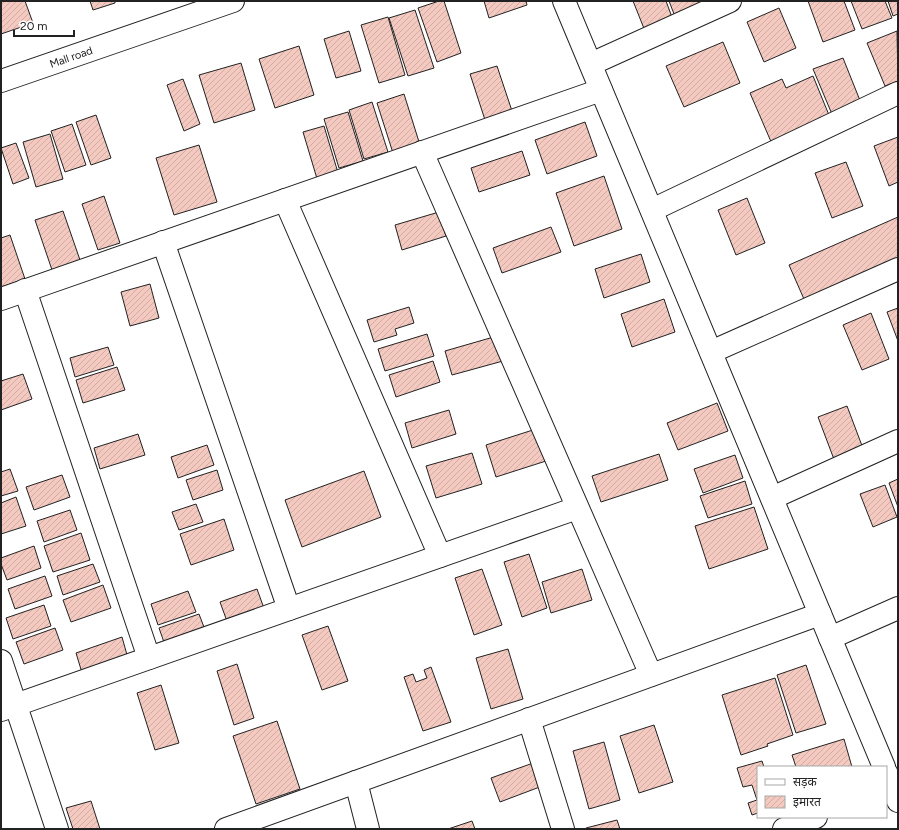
<svg xmlns="http://www.w3.org/2000/svg" width="899" height="830" font-family="Figtree,'Noto Sans Devanagari',sans-serif">
	<style>
		.building { fill: url(#building-hatch); stroke: #222 }
		.lines { fill: none; stroke-linecap: round; stroke-linejoin: round }
		.minor-casing { stroke: #222; stroke-width: 24 }
		.minor { stroke: #fff; stroke-width: 22 }
		.labels { text-anchor: middle; stroke-width: 3; stroke-linejoin: round; paint-order: stroke }
		.street-label { font-size: 11px; fill: #222; stroke: #fff }
	</style>
	<defs>
		<pattern id="building-hatch" width="6" height="6" patternUnits="userSpaceOnUse"><rect width="6" height="6" fill="#f3c9c0"/><path d="M-1 1l2-2M0 6l6-6M5 7l2-2" fill="none" stroke="#d0aca5"/></pattern>
	</defs>
	<rect width="100%" height="100%" fill="#fff"/>
	<!-- building -->
	<path class="building" d="M1 1H25L33 23 1 34Z
		M90 1H115V3L93 10Z
		M439 1H444L461 53 437 62 418 8Z
		M484 1H526L527 5 489 18Z
		M633 1H666L673 20 645 31Z
		M669 1H702L703 3 674 14Z
		M808 1H844L855 30 823 42Z
		M851 1H885L892 18 862 29Z
		M888 1H898V14L893 16Z
		M779 8 796 48 764 62 747 22Z
		M415 10 434 68 408 76 389 18Z
		M388 17 405 75 379 83 361 25Z
		M349 31 361 71 336 78 324 39Z
		M897 31 898 81 885 86 867 43Z
		M723 42 740 83 684 107 666 66Z
		M299 46 314 95 275 108 259 59Z
		M843 58 863 108 834 119 813 69Z
		M241 63 255 110 214 123 199 75Z
		M497 66 514 117 487 126 470 74Z
		M813 76 831 120 772 144 750 93 782 79 786 88Z
		M183 79 200 124 184 131 167 85Z
		M404 94 420 145 393 153 377 103Z
		M372 102 388 152 364 159 349 110Z
		M348 112 363 161 339 168 324 119Z
		M96 115 111 158 91 165 76 122Z
		M585 122 597 156 547 174 535 140Z
		M72 124 86 165 65 172 51 131Z
		M324 126 339 176 318 182 303 132Z
		M50 134 63 179 36 187 23 142Z
		M898 137V182L889 186 874 146Z
		M16 143 29 178 13 184 1 148Z
		M199 145 217 202 174 215 156 158Z
		M522 151 530 175 479 192 471 168Z
		M846 162 863 206 832 218 815 173Z
		M604 176 622 229 574 246 556 193Z
		M104 196 120 243 98 250 82 204Z
		M747 198 765 243 736 255 718 210Z
		M63 211 80 260 52 270 35 220Z
		M439 212 446 236 402 250 395 225Z
		M898 217V266L807 306 789 265Z
		M551 227 561 252 502 273 493 248Z
		M10 235 25 279 1 287V238Z
		M641 254 650 282 604 298 595 269Z
		M150 284 159 318 130 326 121 292Z
		M664 299 675 332 632 347 621 314Z
		M409 307 414 323 395 329 397 335 374 342 367 320Z
		M898 308V341L887 312Z
		M871 313 889 359 862 370 843 325Z
		M427 334 434 356 385 371 378 349Z
		M497 336 503 361 452 375 445 351Z
		M108 347 114 365 75 377 70 358Z
		M433 361 440 382 396 397 389 375Z
		M117 367 125 390 83 403 76 380Z
		M23 374 32 399 1 410V381Z
		M717 403 728 431 678 450 667 423Z
		M847 406 864 451 835 462 818 417Z
		M449 410 456 434 412 448 405 423Z
		M536 429 546 461 496 477 486 445Z
		M138 434 145 455 100 469 94 448Z
		M207 445 214 465 178 478 171 457Z
		M472 453 482 484 436 498 426 466Z
		M659 454 668 480 601 502 592 476Z
		M735 455 743 478 703 493 694 469Z
		M10 469 18 491 1 496V472Z
		M217 470 223 490 193 500 186 480Z
		M364 471 381 517 302 547 285 500Z
		M62 475 70 497 34 510 26 487Z
		M898 479V507L889 483Z
		M745 481 752 504 708 518 700 496Z
		M885 485 897 517 873 527 860 494Z
		M16 497 26 526 1 534V503Z
		M196 504 203 522 179 530 172 512Z
		M754 507 768 549 709 569 695 526Z
		M70 510 77 530 44 542 37 521Z
		M224 519 234 550 191 565 180 534Z
		M81 533 90 560 53 572 44 546Z
		M34 546 41 568 7 580 1 564V558Z
		M529 554 547 608 522 617 504 562Z
		M93 564 100 582 63 595 57 576Z
		M482 569 502 625 474 635 455 578Z
		M582 569 592 600 551 613 542 582Z
		M45 576 52 596 15 609 8 589Z
		M103 585 111 608 71 622 63 600Z
		M257 589 265 611 228 624 220 602Z
		M188 591 196 612 158 625 151 604Z
		M44 605 51 626 13 639 6 618Z
		M199 614 207 635 166 648 159 628Z
		M328 626 348 681 322 690 302 635Z
		M55 628 63 650 24 664 16 642Z
		M122 637 129 662 83 676 76 653Z
		M508 649 523 699 491 709 476 658Z
		M237 664 254 718 234 725 217 671Z
		M806 665 826 724 796 733 777 675Z
		M431 667 451 722 423 731 404 677 413 674 416 682 427 678 424 670Z
		M775 678 793 735 767 744 768 746 741 755 722 695Z
		M161 685 179 743 155 750 137 693Z
		M277 721 300 789 256 804 233 736Z
		M654 725 673 782 639 793 620 736Z
		M844 739 852 767H796L792 755Z
		M604 742 620 800 589 809 573 751Z
		M762 761 764 767H758V813L752 815 748 803 757 800 752 785 743 787 737 768Z
		M536 762 545 785 500 802 491 778Z
		M91 801 100 829H73L66 808Z
		M617 820 620 829H586V828Z
		M472 821 475 829H448Z"/>
	<g class="lines">
		<!-- minor casing -->
		<g class="minor-casing">
			<g id="minor">
				<path d="M564 1 884 767"/>
				<path d="M591 64 730 1"/>
				<path id="s1" d="M1 81 233 1"/>
				<path d="M422 152 651 675"/>
				<path d="M285 200 440 556"/>
				<path d="M652 210 898 93"/>
				<path d="M163 242 289 609"/>
				<path d="M25 290 149 658"/>
				<path d="M1 299 601 90"/>
				<path d="M711 352 898 269"/>
				<path d="M772 498 898 441"/>
				<path d="M830 638 898 608"/>
				<path d="M1 661 57 829"/>
				<path d="M1 710 577 508"/>
				<path d="M529 719 563 829"/>
				<path d="M886 772 898 801"/>
				<path d="M356 782 368 829"/>
				<path d="M226 829 820 614"/>
				<path d="M784 829 816 817"/>
			</g>
		</g>
		<!-- minor -->
		<use href="#minor" class="minor"/>
	</g>
	<g class="labels">
		<!-- street labels -->
		<g class="street-label">
			<text dy="4" stroke="none"><textPath href="#s1" startOffset="74">Mall road</textPath></text>
		</g>
	</g>
	<!-- border -->
	<rect width="899" height="830" fill="none" stroke="#222222" stroke-width="4"/>
	<!-- legend -->
	<rect x="757" y="766" width="130" height="52" fill="#ffffff" stroke="#a7a7a7"/>
	<rect x="765" y="779" width="20" height="6" fill="#ffffff" stroke="#a7a7a7"/>
	<text x="793" y="786" font-size="12" fill="#222222">सड़क</text>
	<rect x="765" y="796" width="20" height="12" fill="url(#building-hatch)" stroke="#a7a7a7"/>
	<text x="793" y="806" font-size="12" fill="#222222">इमारत</text>
	<!-- scale -->
	<path d="M14 30v6h60v-6" fill="none" stroke="#222222" stroke-width="2"/>
	<text x="20" y="30" font-size="12" fill="#222222" stroke="#ffffff" stroke-width="3" paint-order="stroke">20 m</text>
</svg>
